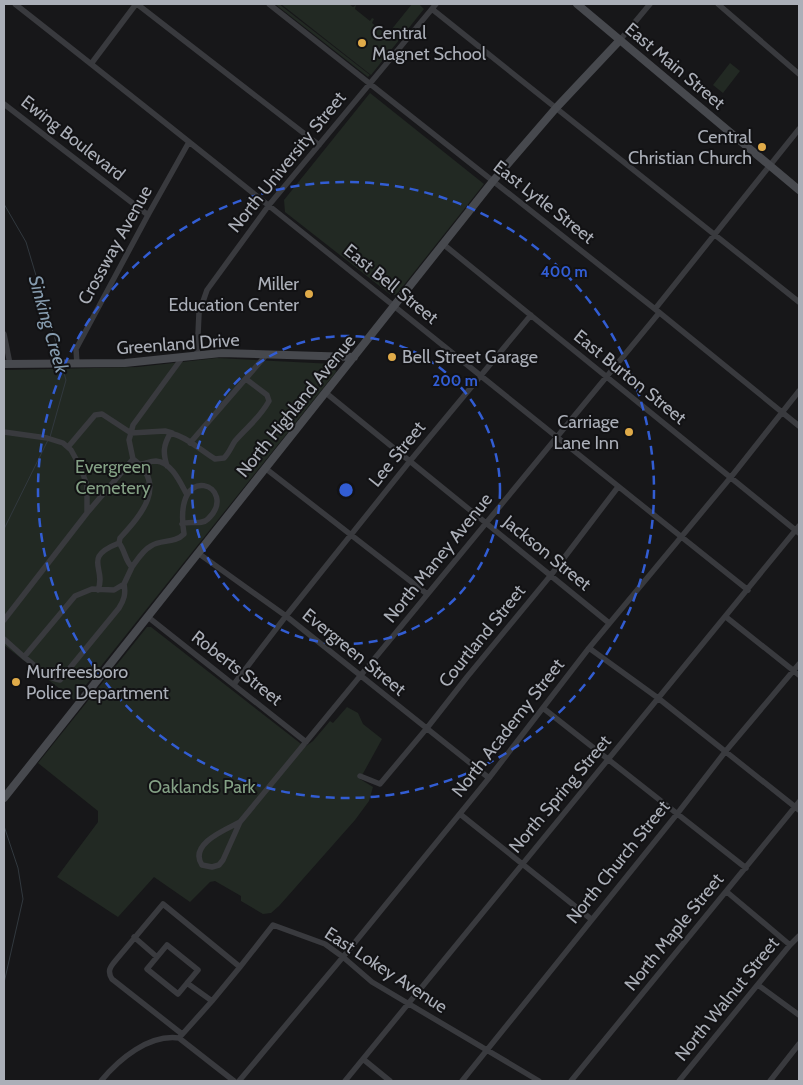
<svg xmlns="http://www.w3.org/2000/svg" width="803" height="1085" font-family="Cabin,sans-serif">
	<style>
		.green { fill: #222923 }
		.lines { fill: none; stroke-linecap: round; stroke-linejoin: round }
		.stream { stroke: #31383e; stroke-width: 1 }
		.street { stroke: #393a3e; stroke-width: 5.5 }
		.secondary { stroke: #47494e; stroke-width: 8 }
		.ring { fill: none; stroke: #325dd3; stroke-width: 2.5; stroke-dasharray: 9 6 }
		.poi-dot { fill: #e0ab49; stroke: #121214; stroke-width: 2 }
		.labels { text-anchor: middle; stroke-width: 4; stroke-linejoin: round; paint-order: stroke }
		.poi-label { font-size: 18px; fill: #abafb8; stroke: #121214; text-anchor: start }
		.street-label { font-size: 18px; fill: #abafb8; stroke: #121214 }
		.park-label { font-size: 18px; fill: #84a185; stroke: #121214 }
		.water-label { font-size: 19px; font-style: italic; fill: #869caf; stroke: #121214 }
		.centre { fill: #325dd3; stroke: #121214; stroke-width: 2.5 }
		.ring-label { font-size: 15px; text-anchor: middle; font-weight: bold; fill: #325dd3; stroke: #121214; stroke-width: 4; stroke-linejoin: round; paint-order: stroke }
	</style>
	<rect width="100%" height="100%" fill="#171719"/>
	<!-- green -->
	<path class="green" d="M275 4H279L370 75 368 77Z
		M281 4H349L353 7 356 5 355 9 370 21 372 18 374 19 372 23 387 35 412 4H419L424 9 371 75Z
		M730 63 740 71 723 93 713 85Z
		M370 93 484 184 396 295H391L285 212 284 200Z
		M217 358 334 364 336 372 74 700 4 645V370L138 367Z
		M147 627H151L305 747 313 741 330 721 333 723 347 707 358 713 363 724 382 739 360 779 373 787 369 801 355 820 279 906 271 913 263 914 241 901V896L215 881 210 882 190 902 154 877 118 917 57 877 98 822V811L38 763Z"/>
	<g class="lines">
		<!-- stream -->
		<path class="stream" d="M4 204 26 242 61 359
			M50 437 66 380 62 366
			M4 529 48 440
			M4 826 18 868 23 899 4 983"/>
		<!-- street -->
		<path class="street" d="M15 4C261 197 503 395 748 590
			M137 4 319 145
			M269 4 655 309 799 426
			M718 4 799 74
			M432 9 799 302
			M620 40 650 4
			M91 64 136 4
			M4 104 148 215
			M443 244 799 533
			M655 309 799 129
			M4 334 10 364
			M197 356 199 313 207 290 269 205 436 4
			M77 364 76 349 148 215 189 142
			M326 393 609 623
			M4 432 47 438 63 443 71 450 81 468 87 486V513L4 620
			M172 433 165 431 131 433 133 425 182 358
			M190 443 267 354
			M68 447 95 415 102 414 131 433 129 440 133 459
			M140 464C146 464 149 461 156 461 171 462 180 482 186 493
			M167 466C163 453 163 446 170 434 181 432 204 453 215 459L224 458C229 453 231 447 235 441 248 426 259 419 269 401L267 395 246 379
			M265 468 427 594
			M87 513 133 459C168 485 141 515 120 538L119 543
			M198 553 286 616 489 778
			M132 567C137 560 143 550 151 546 161 539 174 544 184 534 172 457 241 487 208 519 201 526 190 520 182 524
			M148 617 306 742
			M726 617 799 675
			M4 639 24 657 75 596 92 589 114 590 124 584 132 567C125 561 125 550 119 543 81 558 107 568 98 590
			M589 648 658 698 799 810
			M24 657C35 665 46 678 60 680L119 608C124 600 126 594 124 584
			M234 684 286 616 410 461 531 315
			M543 708 746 868
			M360 776 380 784 427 728 467 677 551 575 618 487
			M460 814 591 919
			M240 822C380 652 519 482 659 313
			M240 822 223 860 219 865 212 867 202 865C188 844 227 829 240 822Z
			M727 892 790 945
			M134 937 157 957
			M167 945 198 970 178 994 147 969Z
			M187 983 212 1001
			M758 985 799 1015
			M182 1034 112 979C107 971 110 967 116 960L163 904 240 967 273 925 325 944 343 957 372 982 539 1081
			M179 1038 234 1081
			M363 1059 390 1081
			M101 1081C119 1059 149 1034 179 1038L212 1001 240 967
			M239 1081 343 957 489 778 589 648 731 477 799 391
			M345 1081 799 526
			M462 1081 677 814 725 752 799 664
			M571 1081 799 802
			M679 1081 790 945 799 936
			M770 1081 799 1044"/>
		<!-- secondary -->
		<path class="secondary" d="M577 4 799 190
			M4 364 125 363 221 353 354 357
			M4 798 493 181 556 108 620 40"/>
	</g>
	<!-- distance rings -->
	<g class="ring">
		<circle cx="346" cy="490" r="154"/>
		<circle cx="346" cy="490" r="308"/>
	</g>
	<!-- markers -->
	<g class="poi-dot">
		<circle cx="362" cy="43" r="5"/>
		<circle cx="762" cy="147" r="5"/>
		<circle cx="309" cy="294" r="5"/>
		<circle cx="392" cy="357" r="5"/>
		<circle cx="629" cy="432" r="5"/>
		<circle cx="16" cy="682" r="5"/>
	</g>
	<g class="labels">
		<!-- poi labels -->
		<g class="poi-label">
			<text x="372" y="39">Central<tspan x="372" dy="21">Magnet School</tspan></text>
			<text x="752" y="143" text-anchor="end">Central<tspan x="752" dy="21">Christian Church</tspan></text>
			<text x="299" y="290" text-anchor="end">Miller<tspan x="299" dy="21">Education Center</tspan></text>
			<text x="402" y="363">Bell Street Garage</text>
			<text x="619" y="428" text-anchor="end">Carriage<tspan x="619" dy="21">Lane Inn</tspan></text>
			<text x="26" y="678">Murfreesboro<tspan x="26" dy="21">Police Department</tspan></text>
		</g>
		<!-- street labels -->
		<g class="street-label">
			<text transform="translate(675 66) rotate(40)" y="6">East Main Street</text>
			<text transform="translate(73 138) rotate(38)" y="6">Ewing Boulevard</text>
			<text transform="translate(287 162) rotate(-51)" y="6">North University Street</text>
			<text transform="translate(544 202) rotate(38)" y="6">East Lytle Street</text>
			<text transform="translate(115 245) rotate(-61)" y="6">Crossway Avenue</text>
			<text transform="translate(391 284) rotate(39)" y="6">East Bell Street</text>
			<text transform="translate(178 344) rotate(-4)" y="6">Greenland Drive</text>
			<text transform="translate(630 377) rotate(39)" y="6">East Burton Street</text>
			<text transform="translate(296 406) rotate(-51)" y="6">North Highland Avenue</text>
			<text transform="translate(397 454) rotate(-51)" y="6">Lee Street</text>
			<text transform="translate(547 553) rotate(39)" y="6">Jackson Street</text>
			<text transform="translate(438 558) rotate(-51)" y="6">North Maney Avenue</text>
			<text transform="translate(482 636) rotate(-51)" y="6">Courtland Street</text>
			<text transform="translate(354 652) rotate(39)" y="6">Evergreen Street</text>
			<text transform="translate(237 668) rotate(38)" y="6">Roberts Street</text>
			<text transform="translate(508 728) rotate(-52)" y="6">North Academy Street</text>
			<text transform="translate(560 794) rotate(-50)" y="6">North Spring Street</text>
			<text transform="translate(618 862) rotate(-51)" y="6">North Church Street</text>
			<text transform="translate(674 932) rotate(-51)" y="6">North Maple Street</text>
			<text transform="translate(386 970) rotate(33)" y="6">East Lokey Avenue</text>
			<text transform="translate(727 999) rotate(-51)" y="6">North Walnut Street</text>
		</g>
		<!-- park labels -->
		<g class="park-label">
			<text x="113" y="473">Evergreen<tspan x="113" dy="21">Cemetery</tspan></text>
			<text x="202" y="793">Oaklands Park</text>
		</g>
		<!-- water labels -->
		<g class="water-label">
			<text transform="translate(49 324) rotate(74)" y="7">Sinking Creek</text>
		</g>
	</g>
	<circle cx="346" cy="490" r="8" class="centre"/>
	<g class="ring-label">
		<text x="564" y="277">400 m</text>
		<text x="455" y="386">200 m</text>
	</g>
	<!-- border -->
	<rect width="803" height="1085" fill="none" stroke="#abafb8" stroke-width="10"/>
</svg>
